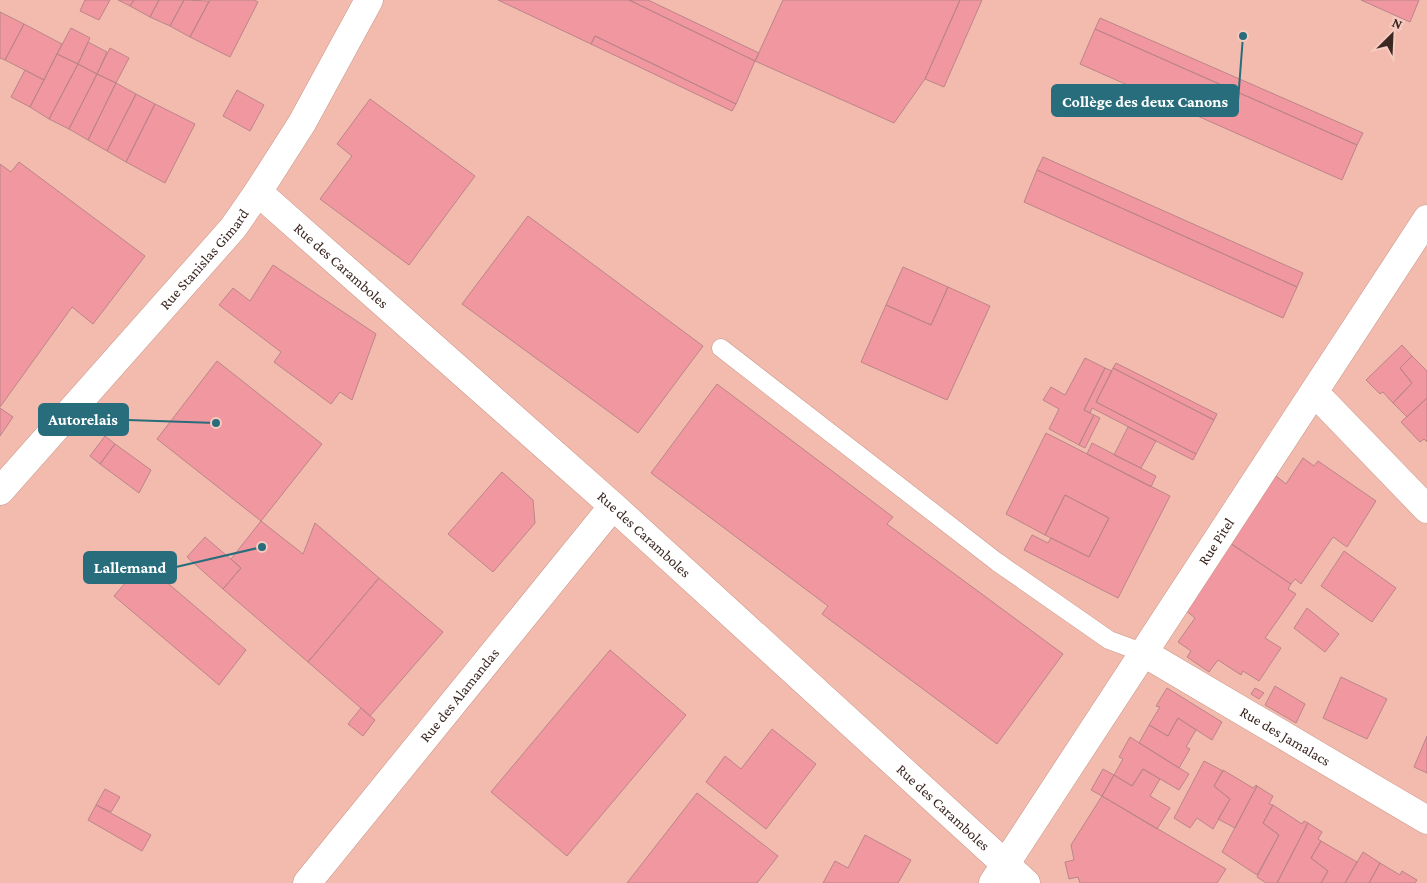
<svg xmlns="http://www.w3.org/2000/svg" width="1427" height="883" font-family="'Crimson Pro',serif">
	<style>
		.building { fill: #f1979f; stroke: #bb8589 }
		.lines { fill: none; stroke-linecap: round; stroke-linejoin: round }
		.lane-casing { stroke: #ca9689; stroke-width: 19 }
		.street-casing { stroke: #ca9689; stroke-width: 29 }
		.lane { stroke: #fff; stroke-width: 18 }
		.street { stroke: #fff; stroke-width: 28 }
		.labels { text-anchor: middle; stroke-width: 4.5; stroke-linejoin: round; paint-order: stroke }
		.street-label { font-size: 15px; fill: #3c2722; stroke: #f8cbc0 }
		.leader { fill: none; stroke: #276d7b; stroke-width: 2 }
		.callout-dot { fill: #276d7b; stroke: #f8cbc0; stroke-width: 2 }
		.callout { fill: #276d7b; stroke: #276d7b; stroke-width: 2 }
		.callout-label { font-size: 16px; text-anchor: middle; font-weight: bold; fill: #fff }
	</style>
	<rect width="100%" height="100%" fill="#f2bbae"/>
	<!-- building -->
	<path class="building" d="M85 0H110L99 20 80 11Z
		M118 0H134L130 6Z
		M134 0H159L150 17 130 6Z
		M159 0H184L170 26 150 17Z
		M184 0 209 1 190 37 170 26Z
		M210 0H254L258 2 230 57 190 37Z
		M498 0H629L755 61 736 104 595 36 591 44Z
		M629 0H648L759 53 755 61Z
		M783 0H960L925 79 894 123 755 61Z
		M960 0H982L944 87 925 79Z
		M1361 0H1419L1410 22Z
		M0 12 24 24 5 60 0 58Z
		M1100 18 1363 133 1357 145 1095 29Z
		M24 24 62 44 44 80 5 60Z
		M71 28 90 38 78 64 57 54Z
		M1095 29 1357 145 1342 180 1080 64Z
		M595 36 736 104 732 111 591 44Z
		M88 42 107 52 97 74 78 64Z
		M110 48 129 58 116 83 97 74Z
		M57 54 78 64 49 119 30 107Z
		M78 64 97 74 69 129 49 119Z
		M25 70 44 80 30 107 11 97Z
		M97 74 116 83 88 140 69 129Z
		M116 83 136 94 107 151 88 140Z
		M237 90 264 105 250 131 223 116Z
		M136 94 155 104 126 162 107 151Z
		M370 99 475 176 409 265 320 199 352 156 337 144Z
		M155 104 195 124 165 183 126 162Z
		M1043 157 1303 273 1297 287 1037 170Z
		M19 162 145 256 93 324 72 307 0 407V164L11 172Z
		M1037 170 1297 287 1283 318 1024 202Z
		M528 216 703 346 638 433 462 304Z
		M273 265 376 334 352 400 340 392 331 404 274 362 281 352 219 305 233 288 250 301Z
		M903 267 948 287 931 325 886 305Z
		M948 287 990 306 947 400 861 362 886 305 931 325Z
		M1402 345 1412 356 1400 368 1412 383 1393 403 1383 392 1380 394 1366 380Z
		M1412 356 1427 371V398L1407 417 1393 403 1412 383 1400 368Z
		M1085 358 1105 368 1084 410 1094 415 1079 445 1049 429 1059 409 1043 400 1051 387 1065 395Z
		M217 361 322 444 261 521 157 439Z
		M1116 363 1217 414 1214 420 1113 368Z
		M1105 368 1112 371 1096 402 1196 454 1193 460 1092 408 1090 413 1084 410Z
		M1113 368 1214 420 1196 454 1096 402Z
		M717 384 893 517 887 524 1063 654 997 744 822 614 828 606 651 473Z
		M1427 398V442L1424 439 1420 442 1401 422Z
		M0 408 13 417 0 436Z
		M1094 415 1100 418 1085 448 1079 445Z
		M1128 427 1156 441 1141 468 1114 455Z
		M1046 433 1170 496 1118 598 1024 550 1032 535 1048 543 1051 538 1089 557 1109 518 1065 495 1045 535 1006 514Z
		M105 436 115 444 100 464 90 456Z
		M1092 443 1156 476 1151 487 1087 454Z
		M115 444 151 470 139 493 100 464Z
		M1303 458 1314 466 1318 461 1376 501 1347 547 1333 537 1301 584 1295 579 1291 584 1230 543 1276 476 1286 484Z
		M502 472 533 500 535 523 493 572 448 534Z
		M1065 495 1109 518 1089 557 1045 535Z
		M261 521 303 554 315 523 379 578 308 662 223 589 241 568 231 559Z
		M205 537 241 568 223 589 187 557Z
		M1230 543 1291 584 1288 589 1296 594 1265 638 1281 648 1259 681 1243 671 1241 675 1218 660 1209 672 1187 657 1191 651 1178 642 1195 618 1184 609Z
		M1344 551 1396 588 1372 622 1321 586Z
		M143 562 246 650 219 685 114 596Z
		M379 578 443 632 370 716 308 662Z
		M1307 608 1339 634 1325 652 1294 628Z
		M610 650 686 715 567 856 491 792Z
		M1341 677 1387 699 1367 739 1323 718Z
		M1275 686 1305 704 1296 723 1265 705Z
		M1167 688 1222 722 1212 740 1178 718 1168 736 1149 725 1160 707 1156 706Z
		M1255 688 1264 693 1259 699 1251 694Z
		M361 708 375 720 363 736 348 724Z
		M1178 718 1196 730 1186 747 1190 749 1179 768 1139 743 1149 725 1168 736Z
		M772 729 816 764 766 829 706 782 725 756 741 769Z
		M1427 736V773L1414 767Z
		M1130 737 1189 774 1179 790 1143 769 1132 786 1114 775 1123 759 1119 757Z
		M1204 761 1223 771 1214 786 1230 799 1213 829 1197 818 1190 828 1174 818Z
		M1103 769 1114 775 1102 796 1091 790Z
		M1143 769 1160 779 1150 796 1170 808 1157 829 1102 796 1114 775 1132 786Z
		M1223 770 1253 788 1256 785 1257 786 1235 828 1218 819 1230 799 1214 786Z
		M1257 786 1273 796 1269 804 1273 805 1263 823 1279 835 1257 875 1222 852Z
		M105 789 120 797 111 812 96 805Z
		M697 793 778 856 757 883H627Z
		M1102 796 1226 869 1217 883H1080L1078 877 1069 879 1065 862 1074 860 1071 845Z
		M96 805 151 835 142 851 88 820Z
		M1273 805 1302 824 1304 821 1308 823 1277 883H1266L1257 877 1279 835 1263 823Z
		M1308 823 1322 832 1318 839 1321 841 1311 858 1328 871 1321 883H1277Z
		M865 835 911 860 898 883H823L835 861 848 868Z
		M1321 841 1357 862 1345 883H1321L1328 871 1311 858Z
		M1363 852 1380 863 1369 883H1345Z
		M1380 863 1400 875 1402 871 1417 880 1415 883H1369Z"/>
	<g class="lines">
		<!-- lane casing -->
		<g class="lane-casing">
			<path id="lane" d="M721 348 997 562 1109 640 1144 653"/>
		</g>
		<!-- street casing -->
		<g class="street-casing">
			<g id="street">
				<path id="s1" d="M258 192 613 506 1026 883"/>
				<path d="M1314 392 1427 509"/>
				<path id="s2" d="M0 491 233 228 258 192 302 123 369 0"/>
				<path id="s3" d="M1144 653 1427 820"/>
				<path id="s4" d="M307 883 613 506"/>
				<path id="s5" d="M993 883 1427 219"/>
			</g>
		</g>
		<!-- lane -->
		<use href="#lane" class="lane"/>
		<!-- street -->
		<use href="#street" class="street"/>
	</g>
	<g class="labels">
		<!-- street labels -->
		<g class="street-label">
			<text dy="5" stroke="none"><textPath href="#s2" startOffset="309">Rue Stanislas Gimard</textPath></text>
			<text dy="5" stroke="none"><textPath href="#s1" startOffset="111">Rue des Caramboles</textPath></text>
			<text dy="5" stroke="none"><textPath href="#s1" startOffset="516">Rue des Caramboles</textPath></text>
			<text dy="5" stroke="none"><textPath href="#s5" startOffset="408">Rue Pitel</textPath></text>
			<text dy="5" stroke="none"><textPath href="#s4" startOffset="242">Rue des Alamandas</textPath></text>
			<text dy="5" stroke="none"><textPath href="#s3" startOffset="164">Rue des Jamalacs</textPath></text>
			<text dy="5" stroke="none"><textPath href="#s1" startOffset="921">Rue des Caramboles</textPath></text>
		</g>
	</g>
	<!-- callouts -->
	<path class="leader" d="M1243 36L1238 101M216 423L128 420M262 547L176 567"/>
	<g class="callout-dot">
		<circle cx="1243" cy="36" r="5"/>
		<circle cx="216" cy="423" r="5"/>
		<circle cx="262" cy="547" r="5"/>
	</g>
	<g class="callout">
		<rect x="1052" y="85" width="186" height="31" rx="5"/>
		<rect x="39" y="404" width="89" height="31" rx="5"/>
		<rect x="84" y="552" width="92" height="31" rx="5"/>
	</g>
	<g class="callout-label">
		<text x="1145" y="107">Collège des deux Canons</text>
		<text x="83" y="425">Autorelais</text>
		<text x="130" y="573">Lallemand</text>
	</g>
	<!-- north arrow -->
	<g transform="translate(1392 35) rotate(24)" stroke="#f8cbc0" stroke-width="4" paint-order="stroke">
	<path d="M0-4L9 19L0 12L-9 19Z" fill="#3c2722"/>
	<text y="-8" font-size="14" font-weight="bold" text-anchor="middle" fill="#3c2722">N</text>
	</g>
</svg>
